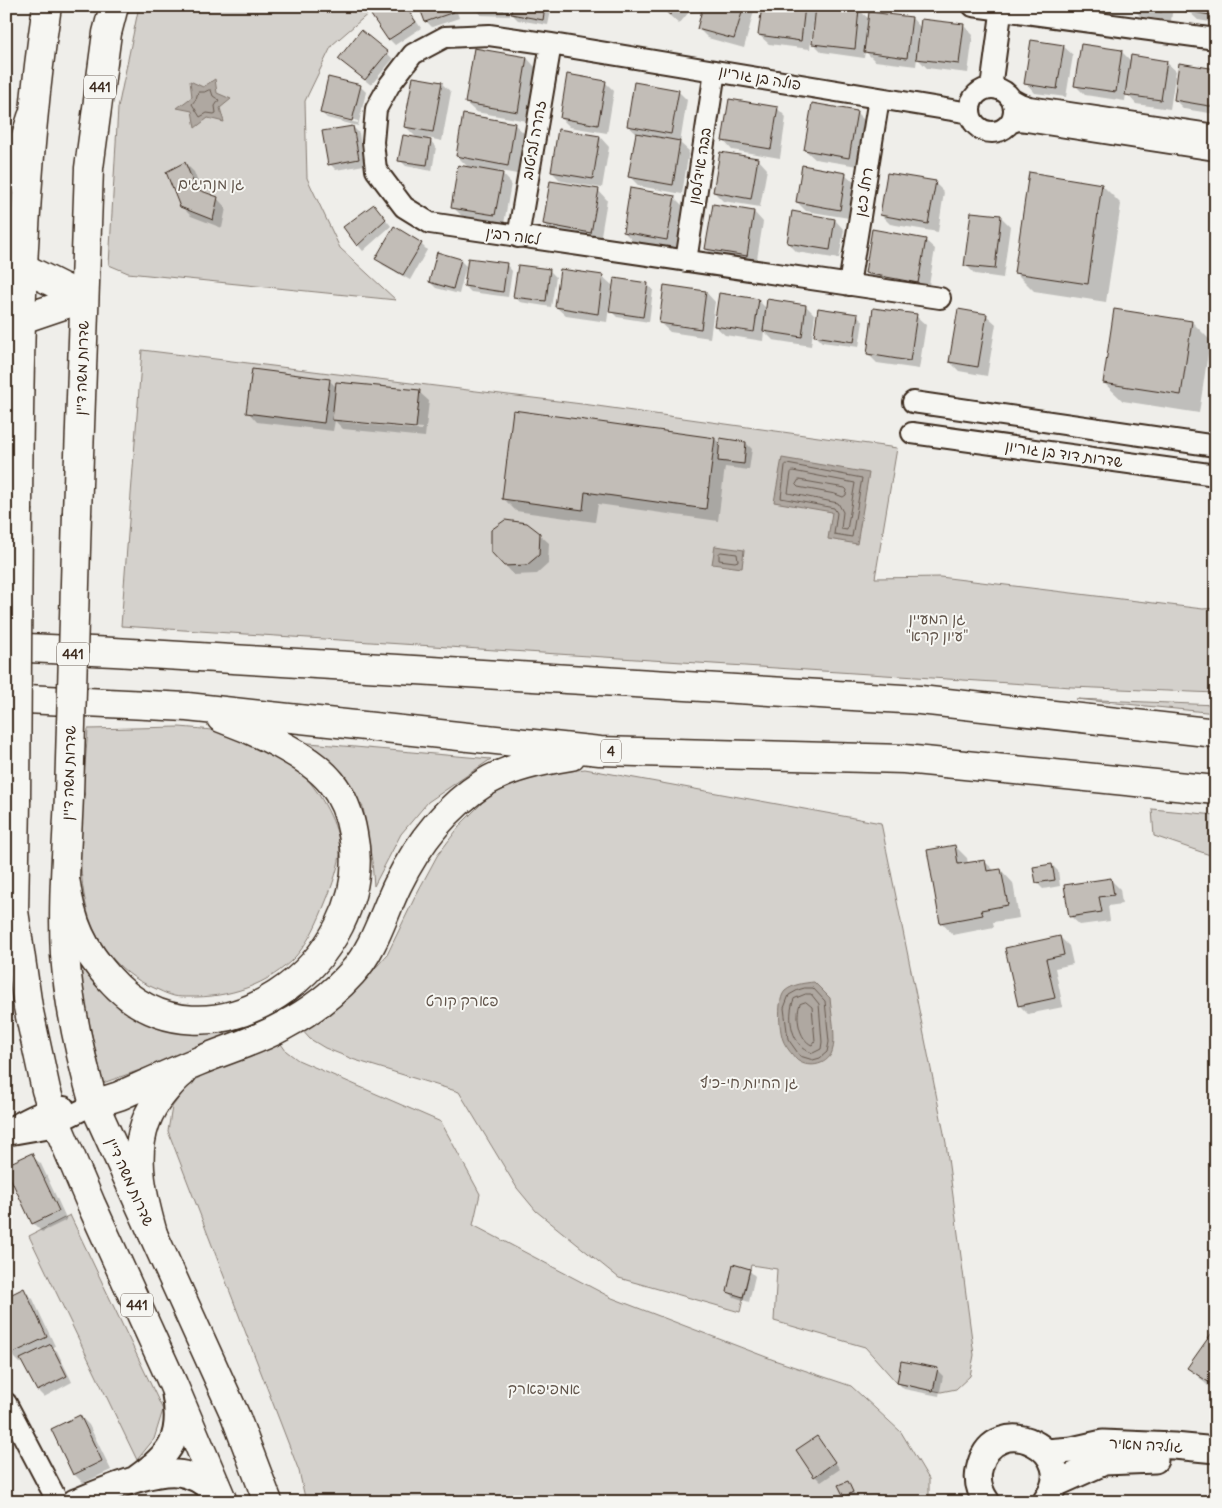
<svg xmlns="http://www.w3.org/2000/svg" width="1222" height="1508" font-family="Delius,'Playpen Sans Hebrew',sans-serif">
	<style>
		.green { fill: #d4d1cc; stroke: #887e75 }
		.water { fill: #afa8a1; stroke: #81766d }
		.shadow { fill: #0003; fill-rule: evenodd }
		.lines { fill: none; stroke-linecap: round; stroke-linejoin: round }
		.shore { stroke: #695c52; stroke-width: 1 }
		.building { fill: #c2bdb7; stroke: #3b2a1e }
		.minor-casing { stroke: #3b2a1e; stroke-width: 24 }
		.tertiary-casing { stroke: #3b2a1e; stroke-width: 29 }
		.primary-casing { stroke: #3b2a1e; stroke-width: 31 }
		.motorway-casing { stroke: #3b2a1e; stroke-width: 31 }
		.minor { stroke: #f6f6f2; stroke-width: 20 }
		.tertiary { stroke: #f6f6f2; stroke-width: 25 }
		.primary { stroke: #f6f6f2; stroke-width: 28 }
		.motorway { stroke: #f6f6f2; stroke-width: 28 }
		.primary-bridge-casing { stroke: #3b2a1e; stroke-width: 31; stroke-linecap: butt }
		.primary-bridge { stroke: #f6f6f2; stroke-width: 28 }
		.labels { text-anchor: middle; stroke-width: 4; stroke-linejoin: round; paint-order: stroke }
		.shield { fill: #f6f6f2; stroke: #73675e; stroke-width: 1 }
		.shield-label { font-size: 14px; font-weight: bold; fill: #3b2a1e }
		.street-label { font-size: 15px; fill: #3b2a1e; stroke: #f6f6f2 }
		.park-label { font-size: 15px; fill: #61544a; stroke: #f6f6f2 }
	</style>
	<rect width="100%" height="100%" fill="#efeeea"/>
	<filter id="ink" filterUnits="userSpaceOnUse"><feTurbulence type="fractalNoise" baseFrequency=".02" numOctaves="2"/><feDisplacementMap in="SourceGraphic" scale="10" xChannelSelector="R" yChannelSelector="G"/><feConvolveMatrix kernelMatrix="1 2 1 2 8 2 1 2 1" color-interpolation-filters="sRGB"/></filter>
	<g filter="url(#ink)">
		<!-- green -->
		<path class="green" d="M139 6H377L332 45 305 101 307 178 340 248 396 300 128 273 109 265 118 108Z
			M142 350 590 405 897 448 875 578 940 577 1203 609 1216 608V693L1072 687 121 626Z
			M1076 699 1216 705V713Z
			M179 727C192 728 205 729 218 731 239 735 288 761 304 776 319 790 340 828 340 849 341 862 331 889 326 901 318 921 310 940 296 956 269 985 228 998 189 997 184 997 178 997 174 996 166 994 159 990 152 987 118 973 93 940 86 905 74 852 84 783 88 729Z
			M298 742 491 759 428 802 401 834 374 886 372 862 363 807 337 772Z
			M585 769 881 823 946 1143 974 1355 970 1376 956 1389 941 1392 897 1383 865 1347 774 1321 777 1269 751 1265 740 1312 619 1278 536 1211 517 1188 459 1092 355 1060 325 1048 310 1039 300 1028 337 1006 361 984 387 955 416 895 437 856 462 823 488 797 519 782 544 774Z
			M1152 809 1216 815V857L1154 836Z
			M80 954C115 998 128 1027 190 1029 200 1029 215 1024 224 1028 229 1029 233 1033 237 1036L103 1083 76 965Z
			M279 1041 286 1051 298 1060 441 1122 480 1194 473 1225 612 1298 774 1360 851 1386 901 1432 929 1479V1502H306L299 1471 168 1131 172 1107 187 1087 206 1072Z
			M70 1215 163 1410 154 1439 137 1460 29 1236Z"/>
		<!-- water -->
		<path class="water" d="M215 79 217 93 231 99 220 108 224 122 208 118 195 128 192 111 177 108 192 97 190 81 203 87Z
			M782 458 869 473 857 544 828 539 832 512 774 502Z
			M715 546 744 550 742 568 712 564Z
			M814 982 830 998C831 1013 837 1039 832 1052 827 1066 806 1069 796 1059 792 1054 785 1046 783 1040 779 1029 777 999 785 991 793 984 805 983 814 982Z"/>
		<!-- shadow -->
		<path class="shadow" d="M386 6H406L421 28 395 45 389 39 373 15Z
			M421 6H455L459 18 432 27 426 21Z
			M475 6H510V16L481 15 475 9Z
			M513 6H552L548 25 518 20 512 14Z
			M659 6H694L679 24Z
			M705 6 755 7 744 48 708 38 698 28Z
			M763 6H810L817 13 859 10 870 20 912 18 921 28 963 25 973 35 968 73 927 68 917 58 916 66 875 61 865 51 864 58 822 52 813 43 815 26H813L810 49 769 44 759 35Z
			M1131 6H1173L1171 21 1140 16Z
			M1216 6V23L1198 20 1188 11Z
			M1063 46 1073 55 1066 97 1035 93 1026 83Z
			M1121 51 1132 62H1166L1176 71 1170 109 1136 104 1126 93 1125 101 1085 95 1076 86Z
			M387 53 393 59 371 85 346 65Z
			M527 58 536 68 527 121 476 112 466 103Z
			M1216 70V114L1184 109 1175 100Z
			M605 82 614 91 607 133 570 127 561 118Z
			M441 83 451 92 442 141 428 138 436 147 432 171 406 166 400 160 418 139 406 127Z
			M360 86 366 92 358 126 327 118 321 112ZM326 113 358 121V123L326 116Z
			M678 91 687 100 680 143 689 151 682 194 639 186 630 177 637 134 628 126Z
			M777 108 786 117 780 158 732 150 723 140Z
			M856 112 866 122 858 166 815 159 805 150Z
			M514 124 524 133 517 174 500 171 511 183 504 224 462 216 453 207 469 168 457 156Z
			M353 127 359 133 364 165 336 170 330 164Z
			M600 137 609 147 602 188 561 181 552 172Z
			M758 159 767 169 760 207 723 201 714 192Z
			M185 163 194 172 202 193 217 198 226 208 222 228 191 216 181 206Z
			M845 174 855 183 849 218 806 211 797 202Z
			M1030 174 1102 185 1121 204 1106 302 1034 291 1015 272Z
			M935 183 944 192 938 232 890 224 881 215Z
			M598 190 607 200 600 241 553 233 544 224Z
			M674 197 683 206 676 249 633 241 624 232Z
			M380 212 391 226 363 251 358 245Z
			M754 212 763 222 756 265 716 258 706 249Z
			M1001 217 1010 226 1003 278 975 274 966 265Z
			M835 220 844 230 839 259 797 252 788 243Z
			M925 240 935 249 928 291 875 282 866 273Z
			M421 244 427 250 410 280 383 265 377 259Z
			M460 260 466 266 459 294 436 288 430 282Z
			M506 264 512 271 508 297 471 292 465 286Z
			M550 271 556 277 551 307 520 302 514 296Z
			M602 276 612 285 607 322 566 316 556 307Z
			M647 284 653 290 649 322 617 317 611 311Z
			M706 292 715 302 710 338 670 332 660 323Z
			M758 300 767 309 806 306 815 315 811 346 773 340 764 331 763 341 725 335 715 326Z
			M857 315 863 321 859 347 822 342 816 336Z
			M986 315 996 324 987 376 959 371 950 362Z
			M916 316 926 325 919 369 877 363 868 354Z
			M1192 322 1210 340 1199 413 1123 401 1104 383Z
			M329 380 337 388 419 392 429 401 425 437 343 429 335 421 333 431 257 422 248 412ZM342 420 422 428V430L342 422Z
			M715 439 721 445 746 443 752 449 749 470 725 467 718 521 598 504 595 522 516 511 503 498Z
			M539 534 549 543 548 564 537 574 514 575 505 565Z
			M955 846 967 858 968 864 984 861 995 871 1001 870 1013 883 1019 918 993 922 994 927 953 935 941 922Z
			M1052 865 1058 871 1060 886 1043 889 1037 883Z
			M1111 880 1120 889 1122 904 1108 906 1110 921 1080 925 1070 916Z
			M1060 937 1069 946 1073 964 1055 968 1063 1007 1028 1014 1019 1005 1006 948Z
			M31 1155 41 1164 67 1220 42 1232 33 1223Z
			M749 1270 755 1276 749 1302 734 1297 728 1291Z
			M24 1290 33 1299 55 1346 53 1348 57 1351 72 1382 44 1397 38 1391 23 1362 19 1363 10 1354Z
			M1216 1329V1394L1189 1367Z
			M937 1370 943 1376 939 1396 904 1389 898 1383Z
			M80 1416 89 1425 111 1470 83 1483 74 1474Z
			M817 1438 840 1469 821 1482 815 1476Z
			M848 1482 855 1495 847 1498 845 1496Z"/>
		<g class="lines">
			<!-- shore -->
			<path class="shore" d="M209 90H211L213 96 219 100 215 106 216 113 214 114 207 113 200 117 192 104 196 99 198 92H204Z
				M787 464 862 478 852 537 834 534 837 513 834 508 781 498 785 466Z
				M793 471 855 483 847 530 841 529 843 512 838 503 788 493 791 473Z
				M799 480 845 488 847 490 846 495 843 497 835 494 798 487 796 485Z
				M721 552 737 554 738 561 735 562 719 560V554Z
				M805 988H813L825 1001 829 1042 827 1052 820 1058 813 1060 800 1056 788 1039 784 1008 789 995 798 990Z
				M806 994H811L819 1004 822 1042 821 1049 813 1053C792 1048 786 1017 794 999Z
				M806 1002 812 1007 815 1041 812 1045C799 1040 795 1016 800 1004Z"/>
		</g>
		<!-- building -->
		<path class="building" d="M384 6H405L416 22 388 40 371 15Z
			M419 6H452L454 12 425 22Z
			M474 6H504V10H474Z
			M512 6H545L543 20 511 14Z
			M659 6H677L670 15Z
			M703 6H744L734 39 697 29Z
			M762 6H805L801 41 758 35Z
			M816 6H842L859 9 855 49 812 44Z
			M1130 6H1163L1162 12 1130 8Z
			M1188 6H1216V16L1187 11Z
			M869 12 912 17 907 58 864 52Z
			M921 19 964 24 959 64 916 59Z
			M361 30 388 52 365 80 338 59Z
			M1031 40 1064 45 1057 89 1024 84Z
			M1081 44 1122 50 1116 92 1074 86Z
			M474 48 527 57 518 112 465 103Z
			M1131 55 1167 61 1161 100 1125 95Z
			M1179 63 1216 69 1215 107 1174 100Z
			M567 74 606 81 598 125 560 118Z
			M328 77 361 85 352 121 320 113Z
			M413 77 442 82 433 132 404 127Z
			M634 82 679 90 671 134 627 126Z
			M729 99 778 107 771 149 722 141Z
			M812 103 857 111 849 158 804 150Z
			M463 114 515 123 508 166 456 156Z
			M353 126 359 159 328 165 322 131Z
			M558 129 600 136 593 179 551 172Z
			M636 133 680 141 673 185 628 177Z
			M403 135 431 140 427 165 398 161Z
			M720 152 758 158 751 199 713 192Z
			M185 162 196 189 218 197 213 220 180 207 166 172Z
			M458 165 503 173 495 215 451 208Z
			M802 165 846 173 840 210 796 202Z
			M1029 172 1102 184 1088 284 1014 273Z
			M887 173 936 181 928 224 880 215Z
			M550 181 599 189 591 233 543 224Z
			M630 188 675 196 667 240 623 232Z
			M374 204 386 219 357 246 343 227Z
			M713 204 754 211 747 256 705 249Z
			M792 211 835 219 830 250 787 243Z
			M971 212 1001 215 995 269 964 266Z
			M394 226 422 243 403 275 375 259Z
			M872 229 926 239 918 283 865 273Z
			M437 252 461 259 453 289 429 282Z
			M468 258 507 263 503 292 464 286Z
			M518 265 550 269 546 301 513 297Z
			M560 269 603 275 598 314 555 307Z
			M614 278 648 283 643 317 609 312Z
			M664 285 706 291 701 329 659 323Z
			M719 293 759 299 754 332 714 326Z
			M767 299 806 305 802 337 763 331Z
			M818 308 858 314 854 342 814 336Z
			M873 308 917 314 910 361 867 354Z
			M958 309 987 314 978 367 949 362Z
			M1114 309 1192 321 1181 395 1103 383Z
			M252 369 330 379 324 423 246 413Z
			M336 382 420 390 416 428 332 420Z
			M513 410 715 438 706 509 585 492 583 510 502 499Z
			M720 438 746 442 744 464 718 461Z
			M505 520 527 523 540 533 539 555 527 565 504 566 491 552V530Z
			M955 845 958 864 985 860 987 871 1001 869 1008 905 981 910 983 915 940 923 927 850Z
			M1052 864 1055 880 1036 883 1033 867Z
			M1111 878 1114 895 1099 897 1102 912 1069 917 1064 885Z
			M1060 936 1064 955 1046 959 1055 998 1018 1006 1005 948Z
			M32 1153 59 1211 32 1224 6 1169V1165Z
			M733 1264 750 1269 743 1297 727 1292Z
			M24 1288 47 1337 9 1355 6 1350V1297Z
			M1216 1327V1387L1187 1368Z
			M51 1344 67 1376 37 1391 20 1359Z
			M901 1361 938 1368 933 1391 897 1383Z
			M80 1415 102 1461 73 1475 51 1429Z
			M817 1436 835 1462 814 1477 796 1450Z
			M848 1481 853 1492 844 1497 838 1485Z"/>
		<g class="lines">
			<!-- minor casing -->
			<g class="minor-casing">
				<path id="minor" d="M973 6 1216 39
					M991 88 1002 6
					M970 110a22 22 0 1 1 44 0a22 22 0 1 1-44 0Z
					M1011 99 1020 104 1029 107 1216 135
					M1010 123 1018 120 1027 121 1216 150
					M518 237 551 44
					M686 261 715 71
					M849 285 879 98
					M940 298 430 223 404 207 376 170 373 142 376 109 390 84 413 54 445 37 489 35 551 44 964 112H970
					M913 402 1216 446
					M912 433 1216 475
					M6 1130C26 1119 42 1109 64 1107
					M6 1135 46 1128 94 1104
					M6 1403 58 1502"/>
			</g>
			<!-- tertiary casing -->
			<g class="tertiary-casing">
				<path id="tertiary" d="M1046 1452 1072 1450 1103 1443 1174 1446 1216 1450
					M137 1478C171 1454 183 1437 175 1394
					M1055 1484 1104 1462 1155 1460
					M75 1502C102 1492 159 1465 187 1475 201 1479 211 1488 222 1499
					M987 1502C979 1491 976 1479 980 1466 995 1408 1085 1450 1045 1502"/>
			</g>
			<!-- primary casing -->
			<g class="primary-casing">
				<path id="primary" d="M18 509C19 341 22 172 47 6
					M77 513 89 168 107 33 114 6
					M69 795C67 848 62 902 65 955 69 1005 80 1056 94 1104L235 1415 268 1502
					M16 801 14 911 28 1007 46 1090 57 1124 91 1204 173 1384 223 1502"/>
			</g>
			<!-- motorway casing -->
			<g class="motorway-casing">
				<path id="motorway" d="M6 178 17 164 32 117
					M6 267 24 268 84 298
					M6 317 22 319 84 298
					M6 431 18 475
					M6 647 114 652 920 700 1216 733
					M6 698 187 707 600 751 904 759 1216 790
					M6 857 13 876
					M66 884C71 923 83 949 109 978 206 1088 379 960 353 834 350 816 343 797 331 782 309 755 254 730 221 718
					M94 1104 119 1096C146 1084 172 1072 199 1061 227 1049 257 1041 283 1026 308 1013 333 994 352 973 374 949 383 915 397 886 417 845 446 807 484 783 510 767 541 761 571 756
					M153 1234C140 1186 127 1134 163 1093 169 1086 175 1078 182 1073"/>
			</g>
			<!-- minor -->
			<use href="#minor" class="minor"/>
			<!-- tertiary -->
			<use href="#tertiary" class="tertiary"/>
			<!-- primary -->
			<use href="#primary" class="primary"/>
			<!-- motorway -->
			<use href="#motorway" class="motorway"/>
			<!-- primary-bridge casing -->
			<g class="primary-bridge-casing">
				<path id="primary-bridge" d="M69 795 77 513
					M16 801 18 509"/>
			</g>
			<!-- primary-bridge -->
			<use href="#primary-bridge" class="primary-bridge"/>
		</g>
	</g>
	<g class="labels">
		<!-- shield labels -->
		<g class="shield">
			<rect x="84" y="75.5" width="32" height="23" rx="4"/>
			<rect x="57" y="642.5" width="32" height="23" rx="4"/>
			<rect x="601" y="739.5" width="20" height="23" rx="4"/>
			<rect x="121" y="1293.5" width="32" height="23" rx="4"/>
		</g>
		<g class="shield-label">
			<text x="100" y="92">441</text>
			<text x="73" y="659">441</text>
			<text x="611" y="756">4</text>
			<text x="137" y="1310">441</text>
		</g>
		<!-- street labels -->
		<g class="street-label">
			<text transform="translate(760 78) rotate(10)" y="5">פולה בן גוריון</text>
			<text transform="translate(534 140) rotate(-80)" y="5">זהרה לביטוב</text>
			<text transform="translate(700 166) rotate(-81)" y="5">בבה אידלסון</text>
			<text transform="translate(864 192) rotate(-81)" y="5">רחל כגן</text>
			<text transform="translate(513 236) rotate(8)" y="5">לאה רבין</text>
			<text transform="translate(82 368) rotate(-88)" y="5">שדרות משה דיין</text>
			<text transform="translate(1064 454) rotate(8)" y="5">שדרות דוד בן גוריון</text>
			<text transform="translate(69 773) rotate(-88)" y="5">שדרות משה דיין</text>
			<text transform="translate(130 1182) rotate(66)" y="5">שדרות משה דיין</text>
			<text transform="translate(1146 1445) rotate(3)" y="5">גולדה מאיר</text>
		</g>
		<!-- park labels -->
		<g class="park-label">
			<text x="211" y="189">גן מנהיגים</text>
			<text x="937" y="624">גן המעיין<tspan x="937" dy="17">"עיון קרא"</tspan></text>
			<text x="462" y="1006">פארק קורט</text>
			<text x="749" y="1088">גן החיות חי-כיף</text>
			<text x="544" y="1394">אמפיפארק</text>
		</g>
	</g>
	<!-- margin -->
	<rect width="1222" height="1508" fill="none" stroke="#f6f6f2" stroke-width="25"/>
	<rect x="12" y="12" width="1197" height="1483" fill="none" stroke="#3b2a1e" stroke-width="2" filter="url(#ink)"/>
</svg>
